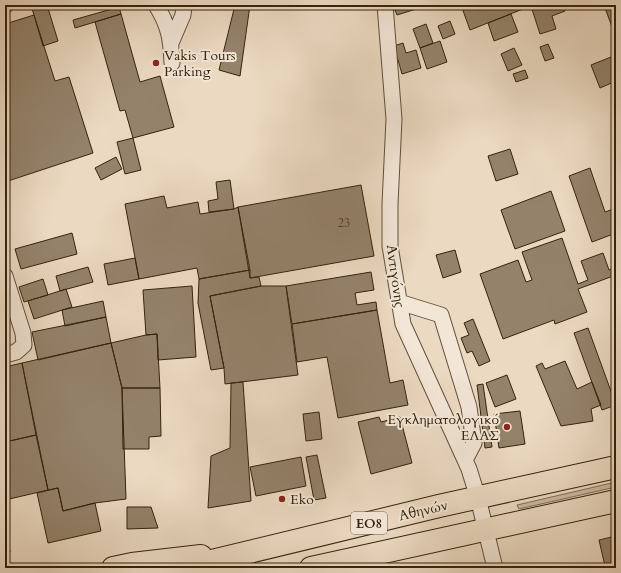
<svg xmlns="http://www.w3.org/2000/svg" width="621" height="573" font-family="Cardo,serif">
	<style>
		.green { fill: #ccbaa2; stroke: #806e58 }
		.building { fill: #94826b; stroke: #35230d }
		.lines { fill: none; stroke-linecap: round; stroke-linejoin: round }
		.minor-casing { stroke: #62503a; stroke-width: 17 }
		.highway-casing { stroke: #35230d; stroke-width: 24 }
		.minor { stroke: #f2e6d7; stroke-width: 15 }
		.highway { stroke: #ebd9c1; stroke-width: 22 }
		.poi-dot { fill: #8f2418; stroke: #f2e6d7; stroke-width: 1.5 }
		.labels { text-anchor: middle; stroke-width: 4; stroke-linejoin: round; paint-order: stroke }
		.number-label { font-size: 12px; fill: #4d3b24 }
		.shield { fill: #f2e6d7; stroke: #6e5e4a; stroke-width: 1 }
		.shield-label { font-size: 13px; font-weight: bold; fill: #35230d }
		.poi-label { font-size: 14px; fill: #35230d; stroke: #f2e6d7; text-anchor: start }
		.street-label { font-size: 14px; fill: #35230d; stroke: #f2e6d7 }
	</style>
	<rect width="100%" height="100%" fill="#ebd9c1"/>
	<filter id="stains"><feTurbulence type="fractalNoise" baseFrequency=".005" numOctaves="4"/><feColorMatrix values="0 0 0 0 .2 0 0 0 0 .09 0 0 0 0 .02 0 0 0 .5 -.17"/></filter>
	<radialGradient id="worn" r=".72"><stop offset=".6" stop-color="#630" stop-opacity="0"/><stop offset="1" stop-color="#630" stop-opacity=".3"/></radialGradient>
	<!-- green -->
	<path class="green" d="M616 482V487L519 509 517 505Z"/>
	<!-- building -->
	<path class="building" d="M31 5H47L58 41 43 46Z
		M235 5H250L240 76 219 70Z
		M393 5H429L397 15Z
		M461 5H533L470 30Z
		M533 5H563L565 11 552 16 556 29 540 34 531 6Z
		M604 5H616V38Z
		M119 7 121 14 75 28 73 20Z
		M121 14 140 82 160 76 174 127 133 138 125 110 120 111 95 22Z
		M511 14 518 32 494 41 488 23Z
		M34 15 55 81 69 77 93 153 5 182V24Z
		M450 21 455 34 443 39 438 26Z
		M426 24 433 43 420 48 413 29Z
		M440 41 447 62 427 69 420 48Z
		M403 43 406 53 416 50 421 68 402 74 394 46Z
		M548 44 554 58 545 61 540 47Z
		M514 48 522 65 508 71 501 54Z
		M616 55V81L600 88 591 65Z
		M525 70 528 78 516 82 513 74Z
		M133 138 141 170 125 174 117 142Z
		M510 149 518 174 496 181 488 156Z
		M116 157 122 169 101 180 95 168Z
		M590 168 605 212 616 208V233L592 242 569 176Z
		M230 180 234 209 209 212 208 201 218 199 216 182Z
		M361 185 374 256 250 278 238 207Z
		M551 191 565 231 515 249 501 210Z
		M164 196 167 208 198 202 200 214 234 209 238 207 250 270 199 279 197 268 139 279 125 204Z
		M72 233 77 254 21 269 15 249Z
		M562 238 578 284 588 280 581 261 603 253 609 270 616 267V275L578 289 587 312 555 324 554 320 503 339 480 274 518 260 526 282 532 280 522 252Z
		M455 250 461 272 443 278 436 255Z
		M135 258 139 279 108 285 104 264Z
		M88 267 93 282 60 291 56 276Z
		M250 270V278L259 277 261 286 210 296 224 368 211 370 198 303 199 279Z
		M371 272 374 290 355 293 357 305 376 302 377 310 292 324 286 286Z
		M43 279 48 295 24 302 19 287Z
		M192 286 196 357 158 360 157 334 146 335 143 290Z
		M261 286H286L298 375 225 384 224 368 210 296Z
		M66 289 72 307 34 319 28 301Z
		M103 301 106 317 65 326 62 310Z
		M377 310 390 383 403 380 408 405 338 418 327 357 297 362 292 324Z
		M106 317 111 343 38 360 32 332Z
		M473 319 490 361 479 366 472 351 467 353 461 338 469 335 464 323Z
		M588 328 616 405 602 410 574 333Z
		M157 334 160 388H122L111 343 146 335Z
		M111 343 122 388 126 499 95 503 63 511 58 488 48 490 22 363Z
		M565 361 577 389 592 382 601 405 591 409 593 421 561 426 536 366 542 363 545 369Z
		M22 363 36 435 5 442V367Z
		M507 375 516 399 495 407 486 383Z
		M243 382 251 501 208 508 211 456 230 448 231 383Z
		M483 384 492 447 485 448 477 385Z
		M122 388H160L161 436 149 437V449H123Z
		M520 411 525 444 499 448 494 414Z
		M319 412 322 439 306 441 303 414Z
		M379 417 381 422 400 417 412 463 371 474 358 422Z
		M36 435 48 490 5 500V442Z
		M317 455 326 498 314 500 306 457Z
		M301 457 306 486 256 496 250 467Z
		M58 488 63 511 95 503 101 531 48 543 37 493Z
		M127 507H151L158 528 127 529Z
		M5 527 10 552 5 553Z
		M616 536V564L605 566 599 540Z"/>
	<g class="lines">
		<!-- minor casing -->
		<g class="minor-casing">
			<path id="minor" d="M5 5H6
				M156 5C169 26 171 39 172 63
				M385 5 394 119 390 204V246L403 324 469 469 478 498 495 568
				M171 43 183 15 184 5
				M5 276 23 333 24 345 16 352 5 355
				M399 302 441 315 469 407 474 443 465 460"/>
		</g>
		<!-- highway casing -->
		<g class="highway-casing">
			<path id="highway" d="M113 568 132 564 201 556
				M183 568 439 506 616 467
				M311 568 616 501"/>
		</g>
		<!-- minor -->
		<use href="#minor" class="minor"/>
		<!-- highway -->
		<use href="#highway" class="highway"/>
	</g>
	<!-- markers -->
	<g class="poi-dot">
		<circle cx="156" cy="63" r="4"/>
		<circle cx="507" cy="427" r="4"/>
		<circle cx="282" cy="499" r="4"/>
	</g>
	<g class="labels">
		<!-- number labels -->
		<g class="number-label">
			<text x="344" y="227">23</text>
		</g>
		<!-- shield labels -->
		<rect class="shield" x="351" y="512" width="36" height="22" rx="3"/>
		<g class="shield-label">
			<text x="369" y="528">ΕΟ8</text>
		</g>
		<!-- poi labels -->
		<g class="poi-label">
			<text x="164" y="60">Vakis Tours<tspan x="164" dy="16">Parking</tspan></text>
			<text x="499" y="424" text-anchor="end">Εγκληματολογικό<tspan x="499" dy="16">ΕΛΑΣ</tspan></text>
			<text x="290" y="504">Eko</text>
		</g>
		<!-- street labels -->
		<g class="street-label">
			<text transform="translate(396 276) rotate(82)" y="5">Αντιγόνης</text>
			<text transform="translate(423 510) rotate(-13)" y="5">Αθηνών</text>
		</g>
	</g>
	<!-- margin -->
	<rect width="621" height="573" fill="none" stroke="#ebd9c1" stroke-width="20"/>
	<rect x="6" y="6" width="609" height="561" fill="none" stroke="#35230d" stroke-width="2"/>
	<rect x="10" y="10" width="601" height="553" fill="none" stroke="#35230d"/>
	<rect width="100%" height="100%" filter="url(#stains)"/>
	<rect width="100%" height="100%" fill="url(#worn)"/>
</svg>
